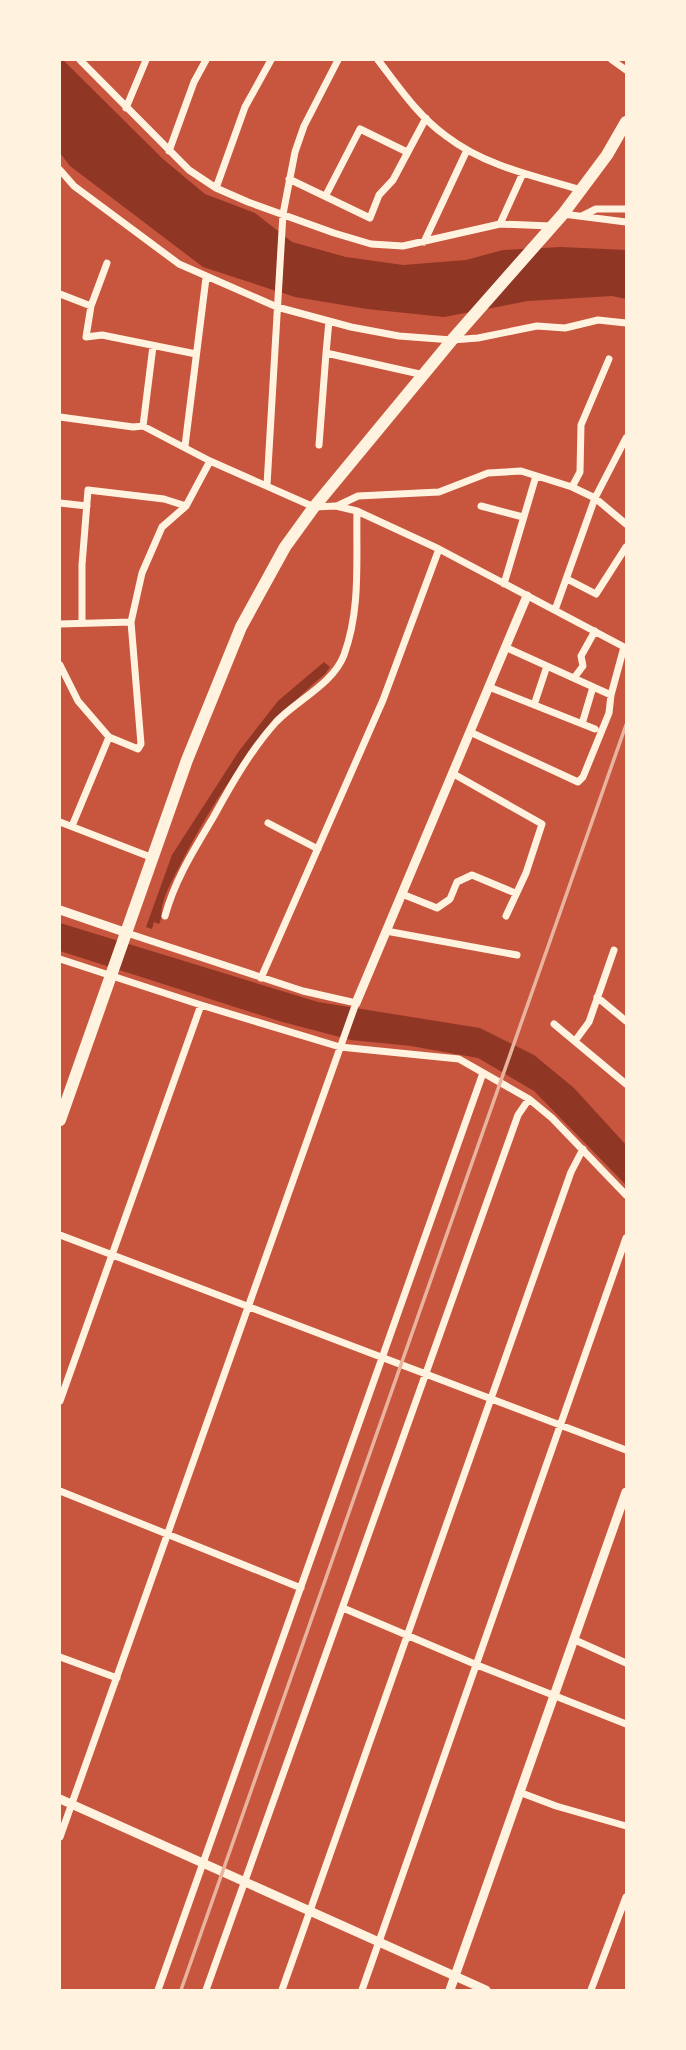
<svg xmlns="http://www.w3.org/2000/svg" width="686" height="2050" font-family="Lato,sans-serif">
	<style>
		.water { fill: #8f3625 }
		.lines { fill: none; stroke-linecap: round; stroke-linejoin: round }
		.minor { stroke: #fff3e0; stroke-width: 7 }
		.tertiary { stroke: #fff3e0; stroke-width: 9 }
		.trunk { stroke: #fff3e0; stroke-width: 12 }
		.rail { stroke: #e9b49f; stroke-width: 3.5 }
	</style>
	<rect width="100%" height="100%" fill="#c8553d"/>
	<!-- water -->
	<path class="water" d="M60 60H63L163 159 205 194 255 213 292 242 346 257 403 265 466 260 503 250 561 247 626 250V299L612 296 528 301 444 317 367 309 295 297 203 267 70 166 60 153Z
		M324 662 330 667 325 674C261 727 215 796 178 869 172 880 166 892 163 903 160 911 163 917 159 924L154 922 152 929 146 927 172 855 239 751 278 701Z
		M60 923 318 1002 480 1028 534 1055 574 1088 626 1145V1185L534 1091 478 1058 411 1046 351 1040 279 1021 60 951Z"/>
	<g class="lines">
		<!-- minor -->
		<path class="minor" d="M80 60 189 170 216 188 248 202 334 233 371 244 403 246 500 224 551 226
			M378 60C398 86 418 116 446 136 485 166 534 176 581 190
			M612 60 626 70
			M126 108 146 60
			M169 151 194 82 206 60
			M60 170 74 186 179 264 277 307 351 327 399 336 452 340 478 338 537 326 565 328 598 320 626 323
			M289 179 370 218 379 195 393 180 426 118
			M216 188 245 107 271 60
			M326 195 360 129 407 152
			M563 214 626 222
			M582 216 596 209H626
			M500 224 523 173
			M424 242 467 150
			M107 263 91 306 86 337 102 335 196 354
			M60 294 91 306
			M326 353 329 321
			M60 417 133 427 143 426 210 461 314 507 336 506 357 511 439 549 626 648
			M143 426 153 346
			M319 445 326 353 424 375
			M185 446 206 278
			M267 485 283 214 295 152 304 126 338 60
			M572 487 580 472 581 425 609 359
			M60 503 87 506
			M337 506 358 496 439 492 488 473 521 471 572 487 595 498 626 524
			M481 506 523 517
			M567 579 596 594 626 547
			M504 584 536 476
			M555 610 595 498 626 438
			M82 623V565L88 490 164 499 186 506
			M60 624 131 622
			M505 647 611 695
			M60 665 78 701 109 737 138 749 141 744 131 622 142 573 162 527 186 506 210 461
			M574 678 583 666 581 656 595 631
			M489 687 595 729
			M534 705 547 666
			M582 724 593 687
			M470 732 578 782 583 777 609 713 611 695 624 647
			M452 773 542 824 526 873 506 916
			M60 822 153 858
			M268 823 318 849
			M72 826 109 737
			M402 894 437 908 450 899 457 882 472 875 515 893
			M165 916C175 879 195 848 214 816 232 783 251 750 276 722 297 700 333 684 344 655 361 609 356 559 357 511
			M386 931 517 955
			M60 959 201 1005 340 1047 459 1059 529 1099 552 1118 626 1195
			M261 978 383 700 439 549
			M597 997 626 1021
			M554 1024 626 1084
			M575 1041 589 1022 614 950
			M60 1235 626 1450
			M60 1401 201 1005
			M60 1491 301 1588
			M343 1608 477 1665 626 1724
			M575 1640 626 1663
			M60 1657 117 1678
			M519 1792 556 1806 626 1826
			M60 1837 356 1003 303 991 127 933
			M158 1990 483 1073
			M206 1990 518 1115 529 1099
			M282 1990 571 1172 583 1149
			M362 1990 626 1238
			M591 1990 626 1897"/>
		<!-- tertiary -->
		<path class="tertiary" d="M60 910 127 933
			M356 1003 527 596
			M60 1799 486 1990
			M450 1990 626 1492"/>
		<!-- trunk -->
		<path class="trunk" d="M60 1120 187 760 241 627 285 547 314 507 452 340 563 214 607 155 626 122"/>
		<!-- rail -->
		<path class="rail" d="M181 1990 626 725"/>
	</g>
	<!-- border -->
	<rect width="686" height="2050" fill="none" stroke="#fff3e0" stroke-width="122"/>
</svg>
